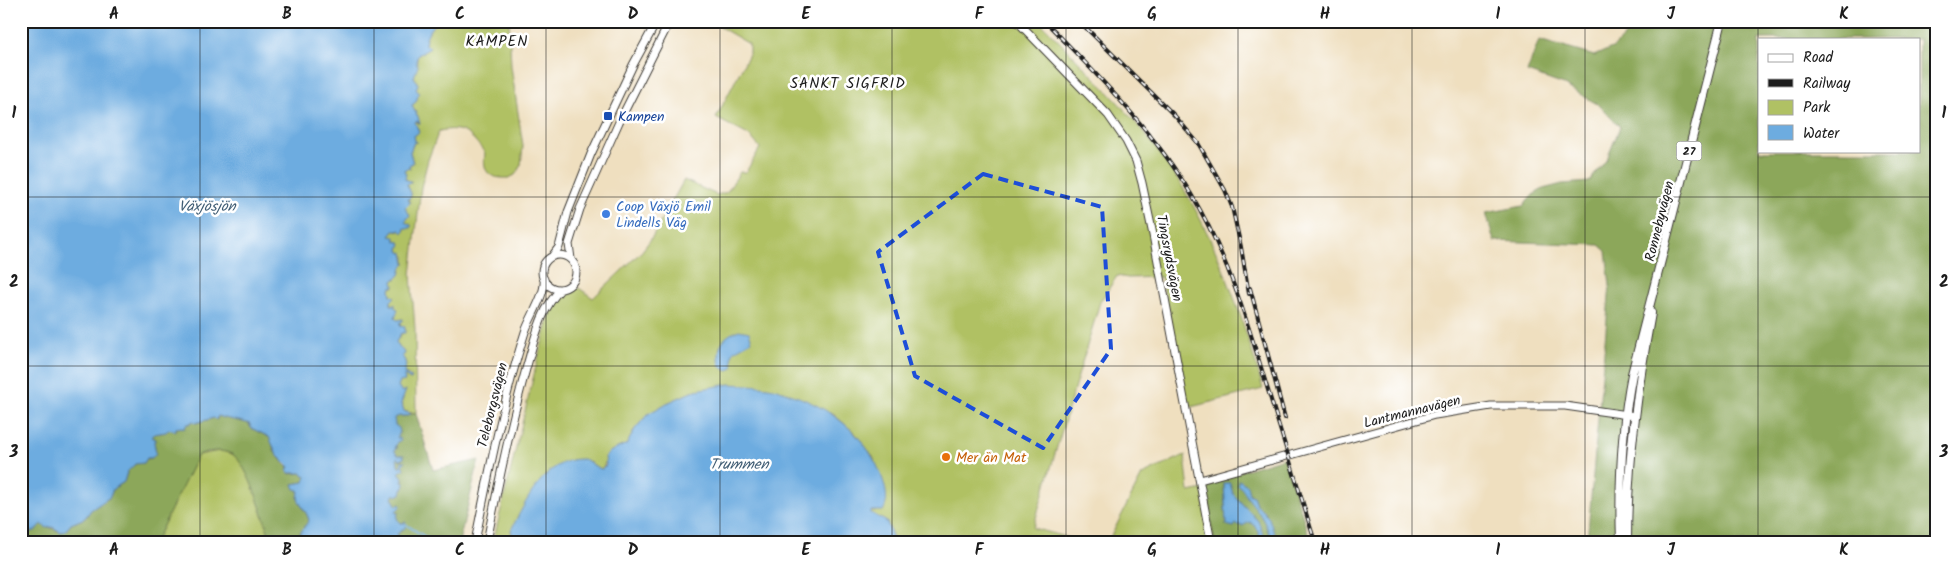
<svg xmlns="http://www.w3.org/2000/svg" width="1958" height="563" font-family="Kalam,sans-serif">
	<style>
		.green { fill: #b0c164; stroke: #666e40 }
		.forest { fill: #8ca75a; stroke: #54623b; fill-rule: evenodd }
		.water { fill: #6dace0; stroke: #44647e }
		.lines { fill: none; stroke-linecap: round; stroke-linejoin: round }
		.stream { stroke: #6dace0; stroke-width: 2 }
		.secondary-casing { stroke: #3c3934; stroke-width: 9 }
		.primary-casing { stroke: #3c3934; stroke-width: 10 }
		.secondary { stroke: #fff; stroke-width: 7 }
		.primary { stroke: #fff; stroke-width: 8 }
		.rail-casing { stroke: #1c1c1c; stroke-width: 4 }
		.rail { stroke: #fff; stroke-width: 2; stroke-dasharray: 5.5; stroke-linecap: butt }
		.marked { fill: none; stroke: #1d4ed8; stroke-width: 4; stroke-dasharray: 10 6; stroke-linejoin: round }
		.grid { fill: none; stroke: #1c1c1c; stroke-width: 1; stroke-opacity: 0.55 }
		.transit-dot { fill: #1a4fb4; stroke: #fff; stroke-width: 2 }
		.shop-dot { fill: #3f7fe0; stroke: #fff; stroke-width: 2 }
		.food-dot { fill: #e8710a; stroke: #fff; stroke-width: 2 }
		.labels { text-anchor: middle; stroke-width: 5; stroke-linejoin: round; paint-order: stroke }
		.shield { fill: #fff; stroke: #606060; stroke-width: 1 }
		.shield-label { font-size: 12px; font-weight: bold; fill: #1c1c1c }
		.transit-label { font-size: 14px; fill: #164399; stroke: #fff; text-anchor: start }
		.shop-label { font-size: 14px; fill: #366cbe; stroke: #fff; text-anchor: start }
		.street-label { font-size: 14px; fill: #1c1c1c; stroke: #fff }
		.food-label { font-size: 14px; fill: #c56008; stroke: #fff; text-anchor: start }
		.neighbourhood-label { font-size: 15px; letter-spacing: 1px; fill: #1c1c1c; stroke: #fff }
		.water-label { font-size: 15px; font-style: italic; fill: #405d74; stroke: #fff }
		.neatline { fill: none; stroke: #1c1c1c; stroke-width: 2 }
		.grid-label { font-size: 16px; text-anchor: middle; font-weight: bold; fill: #1c1c1c }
	</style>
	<rect width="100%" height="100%" fill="#fff"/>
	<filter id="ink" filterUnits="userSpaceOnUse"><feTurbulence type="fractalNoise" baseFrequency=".02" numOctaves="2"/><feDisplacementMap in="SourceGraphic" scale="10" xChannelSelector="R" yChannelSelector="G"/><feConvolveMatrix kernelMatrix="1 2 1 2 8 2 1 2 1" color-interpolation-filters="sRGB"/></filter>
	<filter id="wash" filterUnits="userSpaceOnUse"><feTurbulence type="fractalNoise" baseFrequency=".0096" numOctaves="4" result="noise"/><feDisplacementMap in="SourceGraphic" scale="20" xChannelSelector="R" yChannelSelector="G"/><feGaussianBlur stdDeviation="1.12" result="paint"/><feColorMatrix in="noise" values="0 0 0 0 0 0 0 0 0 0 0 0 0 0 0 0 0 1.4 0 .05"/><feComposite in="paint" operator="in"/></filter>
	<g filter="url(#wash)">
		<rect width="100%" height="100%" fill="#efdfbf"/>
		<!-- green -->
		<path class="green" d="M437 21H509L511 66 523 146 521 165 515 175 509 178C489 179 482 172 485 153 470 134 465 126 439 131L428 160 421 187 411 275 415 329 416 414 404 411 401 403 406 390 402 392 398 386 400 382 405 381 403 375 410 380 412 377 403 372C407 364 407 364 402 356L405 354 396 342 401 334 405 332 404 327 400 326 402 324 399 323 403 319 397 320 395 318 397 309 394 307 395 305 391 304V301L395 297 391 295 390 288 394 287 393 281 400 275 402 267 405 264V256L399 250 400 243 390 236 395 230 404 231 406 227 411 228V225L405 222 409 216 405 208 410 203 408 199C415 196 408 189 407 184L412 182 405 179 404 170 407 168 410 169 409 165 413 163 410 152 414 142H417L413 140 417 129 415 121H417L419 124 418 116 416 115 417 112 415 111 412 105 416 102 418 93 416 89 418 84 414 77C416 69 416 63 418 55L430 48 428 46H425C425 36 430 28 437 21Z
			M723 21H1039C1087 70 1138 118 1175 175 1216 238 1243 317 1263 389L1187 408 1161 277 1128 278 1117 276 1100 302 1033 528 1084 542H894L887 522 871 513 870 511 875 512 874 458 855 433 832 413 696 390 667 403 648 414 635 429 627 444 611 451 602 469 595 467 590 461 511 530 514 542H493L539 354 550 316 558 299 565 292 579 288 593 298 642 251 651 239 684 180 717 195 727 192 740 172H746L760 148 750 136 716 118 749 54V44L720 27Z
			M220 451C224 452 228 452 232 454 248 462 266 523 271 542H155L198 455Z
			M1185 455 1189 492 1204 489 1215 542H1108L1142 475Z"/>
		<!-- forest -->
		<path class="forest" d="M1639 21H1937V542H1587L1610 285 1606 251 1599 245 1494 241 1486 213 1523 206 1533 195 1543 189 1562 184 1589 182 1607 159 1620 127 1599 105 1564 85 1527 72 1539 40 1594 56 1614 47ZM1759 39H1919V151H1759Z
			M410 414H416L433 470 479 460 459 542H396L399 538 397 534 405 528V522L401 523 397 519 398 512 396 511 400 507V504L397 506 392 498 394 494 396 496 401 494 402 489 404 488 403 478 399 472 405 468 402 465 404 461H402V466L400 467 398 465 397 457 401 460 404 458 403 455H398L395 452 397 442 399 440 397 438 400 432 394 423V418L396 416H407Z
			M218 416 248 423 251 428 269 437 272 442 274 451 286 466 289 467 290 474 301 473 306 476 305 482 293 484 295 488 299 490 298 499C301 507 307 512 309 520L294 542H271C266 523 248 463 232 454 221 449 208 451 198 455L155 542H21V531L24 526 31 532 41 524 61 532 66 530 71 524 85 518 91 510 110 497 113 489 124 482 128 470 137 463H144L147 459 152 458 156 453 154 442 156 439 152 437 154 434 166 432 169 429 175 431 176 428 182 427 183 429 187 423 193 421 196 423 214 418 217 420Z
			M1284 458 1311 542H1277L1266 513 1256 504 1253 496 1240 486 1257 508 1265 523 1272 542H1266L1258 521 1233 494 1230 483 1224 484 1226 525 1250 522C1257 528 1259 533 1261 542H1215L1204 489 1211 480Z"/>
		<!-- water -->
		<path class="water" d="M21 21H437C430 28 425 36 425 46H428L430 48 418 55 416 61 418 66 414 77 418 84 416 89 419 93 416 102 412 105 415 112H417L416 115 418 116 420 124 417 121 415 122 419 132 414 136 415 139 413 140 417 142H414L410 152 413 163 409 165 410 169 407 168 404 170 406 174 405 179 412 182 407 184C408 189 415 195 408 199L410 203 405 208 410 215 405 222 411 225V228H405L403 233 400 230H395L390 236 395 237V240L401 243 399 250 401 253 403 252 405 264 402 267 400 275 393 281 394 286 390 288 391 295 395 297 391 301V305H396L394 307 398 309 395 318 397 320 403 319V321L399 323 402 324 400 326 405 327V333H401L396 342 405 354 402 356C407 363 406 366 404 373L412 379 410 380 404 375 405 381 400 382 398 386 402 392 406 390 401 404 404 411 410 414 407 416H400L394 418 395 425 399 428 400 432 397 438H400L401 440 397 442 395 448H398L395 449V452L398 455H404V458L400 460 397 457 398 465 400 467 402 461H406L402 465 405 469 399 472 403 478 402 482 405 484 404 488 402 489 401 494 396 496 394 494 392 498 397 506 400 504 401 506 396 511 398 512 397 519 401 523H404L405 521 406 522 405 528 397 534 399 538 396 542H343L338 538 335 540 328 538 323 542H294L309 520C307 512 301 507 298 499L299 490 295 489 293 484 304 482 306 476 301 473H289L287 470 289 467 277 455 269 437 251 428 250 424C238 420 229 420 218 416L216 420 214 418 196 423 193 421 189 424H187L184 429 182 427 176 428 175 431 169 429 166 432 154 434 152 437 156 439 154 442 156 453 152 458H147L144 463 135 464 127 472 124 482 113 489 110 497 91 510 85 518 71 524 66 530 61 532 52 527 47 528 41 524 35 531 29 532 24 526 21 531Z
			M739 330 749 332 752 341 734 351 732 356 733 368 727 371C721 368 719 364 719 358 718 343 725 335 739 330Z
			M730 384C743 385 756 385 768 387 776 388 783 391 790 394 829 407 864 433 880 472 885 485 890 499 883 511H871V513L887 522 894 542H514L511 530C525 503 545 458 582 459 590 460 593 467 602 469L606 465 605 457 611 451 627 444 635 429 648 414 667 403 696 390Z
			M1239 480 1247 485 1249 494 1253 496 1256 504 1269 518 1277 542H1272C1266 522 1259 512 1247 497 1244 492 1243 488 1237 485Z
			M1224 483H1230L1233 494 1258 521 1266 542H1261C1259 533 1258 528 1250 522L1242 526 1236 524 1234 527 1226 525Z"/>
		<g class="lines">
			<!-- stream -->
			<path class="stream" d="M405 524 433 542"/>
		</g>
	</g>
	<g filter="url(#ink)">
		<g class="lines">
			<!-- secondary casing -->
			<g class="secondary-casing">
				<path id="secondary" d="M1017 21 1108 115 1126 141 1136 161 1142 183 1153 235 1211 542
					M542 272a17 17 0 1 1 34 0a17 17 0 1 1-34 0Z
					M553 255 559 247 568 212 591 154 633 65 657 21
					M571 259 569 244 580 209 619 122 670 21
					M1200 480 1435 415 1491 406H1565L1635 416
					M475 542C489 471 503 401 525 332 530 317 546 294 544 279
					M487 542C498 484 510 426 526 369 534 342 540 309 561 289"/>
			</g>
			<!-- primary casing -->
			<g class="primary-casing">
				<path id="primary" d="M1621 542C1619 485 1621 430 1632 374L1722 21
					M1627 542C1627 465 1637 389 1651 313"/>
			</g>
			<!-- secondary -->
			<use href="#secondary" class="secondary"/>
			<!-- primary -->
			<use href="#primary" class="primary"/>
			<!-- rail casing -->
			<g class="rail-casing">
				<path id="rail" d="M1045 21C1097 75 1152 129 1191 194 1227 254 1247 320 1267 387 1283 438 1299 490 1315 542
					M1079 21 1175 116 1198 143 1225 190 1232 207 1241 247 1249 294
					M1250 288 1285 418"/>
			</g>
			<!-- rail -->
			<use href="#rail" class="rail"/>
		</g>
	</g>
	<!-- marked area -->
	<path class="marked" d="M983 174 1102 207 1111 349 1043 448 915 376 878 252Z"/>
	<!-- grid -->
	<path class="grid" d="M200 21V542M374 21V542M546 21V542M720 21V542M892 21V542M1066 21V542M1238 21V542M1412 21V542M1585 21V542M1758 21V542M21 197H1937M21 366H1937"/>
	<!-- markers -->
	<rect class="transit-dot" x="603" y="111" width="10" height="10" rx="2.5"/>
	<circle class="shop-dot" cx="606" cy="214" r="5"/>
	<circle class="food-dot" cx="946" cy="457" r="5"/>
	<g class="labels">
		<!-- shield labels -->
		<rect class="shield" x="1676.5" y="141.5" width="25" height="19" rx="4"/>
		<g class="shield-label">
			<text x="1689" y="155">27</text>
		</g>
		<!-- transit labels -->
		<g class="transit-label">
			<text x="618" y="121">Kampen</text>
		</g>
		<!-- shop labels -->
		<g class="shop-label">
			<text x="616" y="211">Coop Växjö Emil<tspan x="616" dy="16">Lindells Väg</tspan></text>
		</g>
		<!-- street labels -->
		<g class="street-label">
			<text transform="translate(1659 221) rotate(-76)" y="5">Ronnebyvägen</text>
			<text transform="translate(1170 258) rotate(79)" y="5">Tingsrydsvägen</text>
			<text transform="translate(492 405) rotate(-76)" y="5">Teleborgsvägen</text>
			<text transform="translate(1412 411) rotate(-14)" y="5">Lantmannavägen</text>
		</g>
		<!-- food labels -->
		<g class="food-label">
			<text x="956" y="462">Mer än Mat</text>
		</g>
		<!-- neighbourhood labels -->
		<g class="neighbourhood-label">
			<text x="497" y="46">KAMPEN</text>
			<text x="848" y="88">SANKT SIGFRID</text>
		</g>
		<!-- water labels -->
		<g class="water-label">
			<text x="207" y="211">Växjösjön</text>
			<text x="739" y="469">Trummen</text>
		</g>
	</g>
	<!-- margin -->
	<rect width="1958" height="563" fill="none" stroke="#fff" stroke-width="55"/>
	<!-- legend -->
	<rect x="1758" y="38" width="162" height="115" fill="#ffffff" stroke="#a4a4a4"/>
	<rect x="1768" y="54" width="25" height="8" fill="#ffffff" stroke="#a4a4a4"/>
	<text x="1803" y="62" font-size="15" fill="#1c1c1c">Road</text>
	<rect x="1768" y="79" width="25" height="8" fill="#1c1c1c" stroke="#a4a4a4"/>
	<text x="1803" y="88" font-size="15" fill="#1c1c1c">Railway</text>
	<rect x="1768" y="100" width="25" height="15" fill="#b0c164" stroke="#a4a4a4"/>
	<text x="1803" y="112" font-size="15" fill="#1c1c1c">Park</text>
	<rect x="1768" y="125" width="25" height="15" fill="#6dace0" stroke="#a4a4a4"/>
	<text x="1803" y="138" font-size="15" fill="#1c1c1c">Water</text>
	<rect x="28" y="28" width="1902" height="508" class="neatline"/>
	<g class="grid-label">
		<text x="114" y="19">A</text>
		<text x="287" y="19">B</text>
		<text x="460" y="19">C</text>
		<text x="633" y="19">D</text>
		<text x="806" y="19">E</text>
		<text x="979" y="19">F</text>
		<text x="1152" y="19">G</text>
		<text x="1325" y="19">H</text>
		<text x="1498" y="19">I</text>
		<text x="1671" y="19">J</text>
		<text x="1844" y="19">K</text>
		<text x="14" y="118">1</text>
		<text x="1944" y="118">1</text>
		<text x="14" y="287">2</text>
		<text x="1944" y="287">2</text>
		<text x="14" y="457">3</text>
		<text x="1944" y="457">3</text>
		<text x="114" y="555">A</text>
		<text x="287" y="555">B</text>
		<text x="460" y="555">C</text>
		<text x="633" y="555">D</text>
		<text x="806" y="555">E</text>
		<text x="979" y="555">F</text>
		<text x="1152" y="555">G</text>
		<text x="1325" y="555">H</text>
		<text x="1498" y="555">I</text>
		<text x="1671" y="555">J</text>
		<text x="1844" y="555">K</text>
	</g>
</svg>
